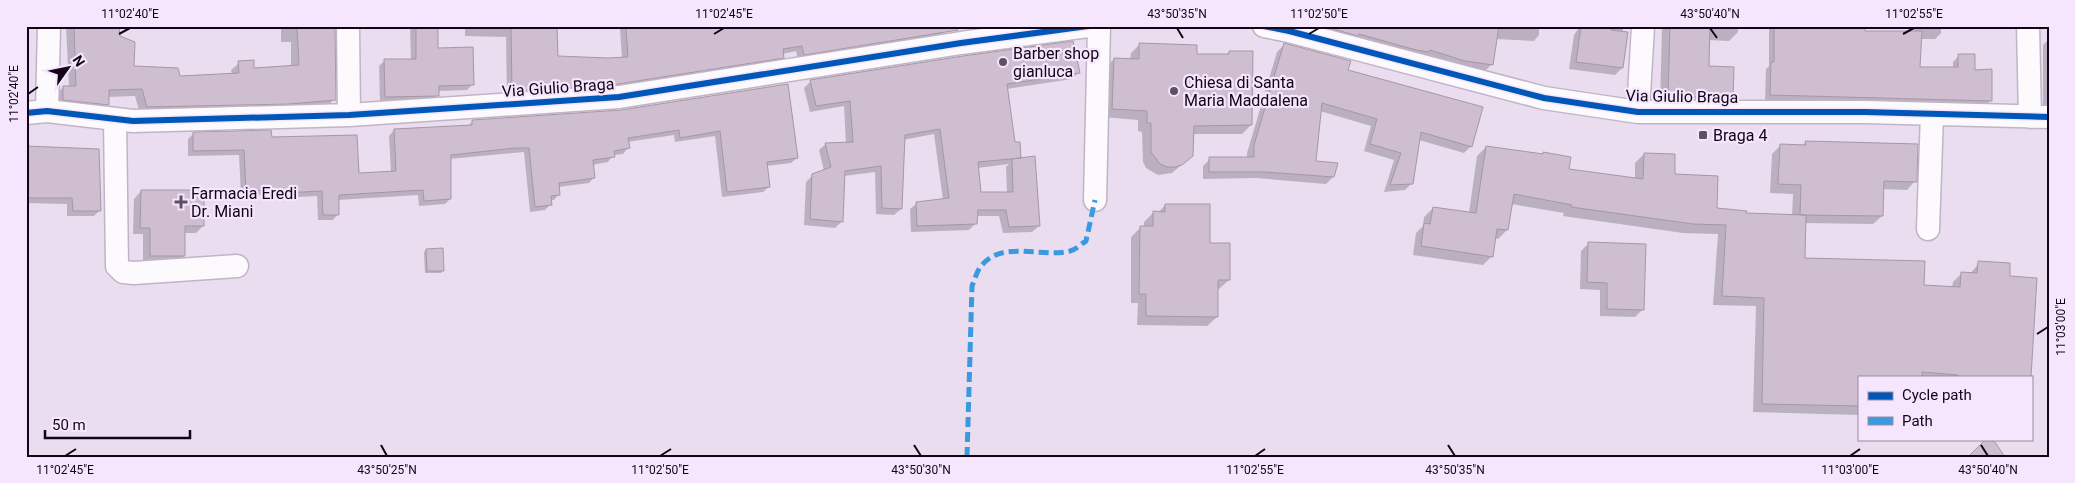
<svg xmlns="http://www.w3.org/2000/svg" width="2075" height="483" font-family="Roboto,sans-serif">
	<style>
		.shadow { fill: #0003; fill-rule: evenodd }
		.building { fill: #cebecf; stroke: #a697a7 }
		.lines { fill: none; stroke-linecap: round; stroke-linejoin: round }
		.minor-casing { stroke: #c1b4c7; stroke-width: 25 }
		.minor { stroke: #fcfafd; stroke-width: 22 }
		.quiet { stroke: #3a99df; stroke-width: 5; stroke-dasharray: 10 5; stroke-linecap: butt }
		.cycleway-casing { stroke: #f5e6fd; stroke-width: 9 }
		.cycleway { stroke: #0057b8; stroke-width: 6 }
		.ticks { fill: none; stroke: #120518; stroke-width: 2 }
		.poi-dot { fill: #5d5163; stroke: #f5e6fd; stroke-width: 2 }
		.labels { text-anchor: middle; stroke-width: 4.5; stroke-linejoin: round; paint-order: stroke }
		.poi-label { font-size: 16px; fill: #120518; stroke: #f5e6fd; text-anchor: start }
		.street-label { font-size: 16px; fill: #120518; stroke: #f5e6fd }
		.neatline { fill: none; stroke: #120518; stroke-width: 2 }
		.ticks-label { font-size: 12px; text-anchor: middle; fill: #120518 }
	</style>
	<rect width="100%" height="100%" fill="#e9ddef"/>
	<!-- shadow -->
	<path class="shadow" d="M66 26H118V37L133 67 179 78 232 75 231 70 239 63 253 69 291 66V42H281V26H334V99L327 107 140 114 135 96 107 97 108 104 100 112 56 107V95L63 87H69Z
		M410 26H437V49L473 84 467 90 438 91V95L432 101 380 103 379 66 385 60H411Z
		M465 26H556L557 57 622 59 620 28H609V26H942L943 32 937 38 798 60 796 51 783 54V57L777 63 611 89 507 96 506 37 465 36Z
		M1311 26H1539V35L1534 41 1495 39 1491 65 1486 70 1459 66Z
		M1580 26H1623L1622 68 1615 75 1569 69 1574 35Z
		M1664 26H1738V32L1729 41 1708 40 1707 67 1732 97 1722 107 1660 105 1662 28Z
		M1769 26H1863V32H1914V26H1941V33L1935 39H1920L1919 68 1953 69V62L1959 56 1974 71 1991 100 1985 106 1765 100 1766 69 1769 66Z
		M2049 39V113L2043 111V45Z
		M1140 44 1196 56 1226 55 1229 52 1251 125 1242 134H1193L1192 156 1172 173 1158 175 1146 168 1143 162 1142 132 1138 131V120L1103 117 1105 68 1114 59 1130 60 1131 53Z
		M1284 45 1347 71 1471 146 1464 153 1419 140 1412 183 1405 190 1384 192 1394 160 1364 151 1371 126 1320 111 1314 162 1333 177 1326 184 1256 178 1203 179V166L1210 159 1247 158V153L1277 52Z
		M26 70 28 87 26 89Z
		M1079 72 1072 79 1007 89 1014 144 1020 157 1039 226 1032 232 1003 233 999 216H976V223L969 230 911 232 910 209 917 203 943 200 934 134 903 140 901 209 894 215 876 214 875 172 844 176 841 222 835 228 804 225 806 182 813 175 824 171 819 150 826 144H846L844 106 810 112 804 88 811 81ZM1009 164 1006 167 1007 193H979L977 168Z
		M787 85 797 158 791 163 766 166 769 187 763 192 722 197 715 136 675 142 674 135 627 142 628 148 623 154 613 155 608 162 592 165 594 177 589 183 558 187 559 194 554 200H550L551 204 545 210 530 212 524 152 449 159 450 199 445 204 419 206 418 195 338 200V214L333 220H318L317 196 278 198 277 194 241 195 239 155 188 156V139L193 134 270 138 358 174 391 172 389 136 394 130 467 127 473 121 621 111Z
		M1806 142 1915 181 1907 190 1882 189V216L1873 224 1804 223 1803 259 1923 286 1952 288 1953 282 1962 273 1970 274 1979 263 2008 278 2030 377H1859V415L1753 412 1756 306 1713 305 1718 234 1683 233 1563 216 1564 213 1511 204 1507 230 1498 239 1495 238 1492 256 1483 265 1413 255 1416 233 1423 226 1424 217 1433 208 1469 213 1477 156 1486 147 1541 156 1544 153 1567 170 1635 179V163L1644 154 1715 209 1745 214 1792 216 1793 194 1770 193 1772 154 1781 145 1802 146Z
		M26 148 100 210 94 216H67V204L26 203Z
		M141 191 203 226 196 233H184V256L176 263H143V234H133L134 199Z
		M1165 205 1229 280 1219 289H1217V317L1207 326 1137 325 1138 303H1131V237L1141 227H1144V222L1153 213H1158Z
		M1589 243 1642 310 1635 317 1600 316V290L1580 289 1581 251Z
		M426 250 443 270 441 273H425L424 252Z"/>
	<!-- building -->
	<path class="building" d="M74 26H119L120 36 135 42 134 66 178 68 180 76 239 73 238 61 254 60V68L299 65 297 26H335L336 100 289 104 147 107 142 89 109 90V105L63 100V86H76Z
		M416 26H438V48L473 47 474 85 439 86V96L385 97 384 59H416Z
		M511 26H557L558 56 608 58 628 57 626 28 657 26H957L958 30 804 55 802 46 783 49 784 58 618 84 512 91Z
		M1323 26H1499L1493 65 1465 61 1430 50 1429 52 1416 50 1359 34 1358 36Z
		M1581 26H1611V30L1628 32 1623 68 1576 62Z
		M1670 26H1710L1709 66 1734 67 1733 98 1668 96Z
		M1774 26H1865V31H1922L1920 67H1958V54H1975V70L1992 69V101L1770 95 1771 62H1774Z
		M1073 41 1080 73 1007 84 1015 142H1020L1021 158 978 162 981 192H1013L1012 159 1035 156 1040 226 1009 227 1006 210H978L977 224 917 226 916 202 949 198 940 129 905 135 902 209 882 208 881 166 845 171 843 222 810 219 812 174 831 167 825 143 853 142 850 101 816 106 810 80 963 56Z
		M1139 43 1197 45V54H1229V51H1253L1252 125 1194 126 1193 156 1182 165 1175 167H1167L1160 164 1151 152V123H1147V111L1112 109 1114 58 1139 59Z
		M1284 43 1351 61 1348 70 1483 107 1472 147 1421 132 1413 184 1390 185 1401 153 1370 144 1377 119 1322 103 1316 161 1338 163 1334 177 1264 172H1209V157H1254V145Z
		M788 84 798 158 767 162 770 187 727 192 720 131 680 138 679 130 628 138 630 148 614 151 615 157 593 160 595 178 559 183 560 195 551 196 552 205 535 207 529 148H515L451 155V199L424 201 423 190 339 195V215H323L322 191 283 193 282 189 246 191 244 150 193 151V132L271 130 272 137 357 135 359 173 396 171 394 129 472 125V120L621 110Z
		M1805 141 1918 144 1917 182 1884 181 1883 216 1800 215 1801 185 1778 184 1780 144 1806 145Z
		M26 146 99 149 101 211H73L72 198H28Z
		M1486 146 1543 154V152L1571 157 1569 169 1643 179 1644 153 1675 154V174L1718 176 1717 208 1747 211 1746 213 1806 215 1805 258 1925 261 1924 285 1960 287 1961 272 1977 273 1978 261 2010 263V276L2037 278 2031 377H1958V375L1922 372V377H1859V406L1762 404 1764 298 1722 296 1726 225 1693 224 1571 207 1572 205 1514 194 1508 230 1497 229 1493 257 1421 246 1424 223 1430 224 1433 207 1476 213Z
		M141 190H204V226H185V256H150V228H140Z
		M1165 204H1210V243H1230V280H1218V317L1146 316V294H1139L1140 226H1153V211L1165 212Z
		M1588 242 1646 244 1644 310 1607 309V283L1587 282Z
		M443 248 444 271H427L426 249Z
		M1986 439 1995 442 2005 457H1968Z"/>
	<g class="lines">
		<!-- minor casing -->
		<g class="minor-casing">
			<path id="minor" d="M348 26 349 115
				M1264 26 1289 31 1544 98 1638 112H1865L2049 117
				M2028 26 2030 117
				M47 111 49 26
				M1638 112 1643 26
				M26 113 47 111 133 121 349 115 619 97 961 43 1088 26
				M115 119 117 266 123 272 134 273 237 266
				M1095 200 1099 26
				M1928 229 1932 114"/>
		</g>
		<!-- minor -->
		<use href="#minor" class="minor"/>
		<!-- quiet -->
		<path class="quiet" d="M967 457 972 286C975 279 977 270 982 265 1003 240 1042 258 1070 251 1076 250 1081 244 1086 241L1095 200"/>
		<!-- cycleway casing -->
		<g class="cycleway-casing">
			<path id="cycleway" d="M1264 26 1289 31 1544 98 1638 112H1865L2049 117
				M26 113 47 111 133 121 349 115 619 97 961 43 1088 26"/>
		</g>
		<!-- cycleway -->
		<use href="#cycleway" class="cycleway"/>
	</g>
	<!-- ticks -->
	<path class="ticks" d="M1177 28 1183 38M1710 28 1717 38M119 34 130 28M714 34 724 28M1309 34 1319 28M1903 34 1914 28M28 94 38 87M2037 334 2048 327M381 445 387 456M914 445 921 456M1448 445 1455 456M1981 445 1988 456M65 456 76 449M660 456 671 449M1255 456 1265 449M1850 456 1860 449"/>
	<!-- markers -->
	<g class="poi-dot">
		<circle cx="1003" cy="62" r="5"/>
		<circle cx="1174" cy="91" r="5"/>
		<rect x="1698" y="130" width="10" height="10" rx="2.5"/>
		<path d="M178.5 194.5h5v5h5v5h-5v5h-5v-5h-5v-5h5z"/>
	</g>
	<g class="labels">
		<!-- poi labels -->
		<g class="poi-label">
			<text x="1013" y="59">Barber shop<tspan x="1013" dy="18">gianluca</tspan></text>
			<text x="1184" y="88">Chiesa di Santa<tspan x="1184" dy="18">Maria Maddalena</tspan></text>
			<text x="1713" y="141">Braga 4</text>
			<text x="191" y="199">Farmacia Eredi<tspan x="191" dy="18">Dr. Miani</tspan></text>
		</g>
		<!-- street labels -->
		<g class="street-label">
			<text transform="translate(558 87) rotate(-4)" y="6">Via Giulio Braga</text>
			<text transform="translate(1682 96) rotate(1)" y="6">Via Giulio Braga</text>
		</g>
	</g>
	<!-- border -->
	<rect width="2075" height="483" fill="none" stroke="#f5e6fd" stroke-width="55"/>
	<!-- legend -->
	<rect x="1858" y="376" width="175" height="65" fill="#f5e6fd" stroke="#9a8ca1"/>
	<rect x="1868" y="392" width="25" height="8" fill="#0057b8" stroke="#9a8ca1"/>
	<text x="1902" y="400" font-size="15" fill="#120518">Cycle path</text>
	<rect x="1868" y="417" width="25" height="8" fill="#3a99df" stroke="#9a8ca1"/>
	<text x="1902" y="426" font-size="15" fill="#120518">Path</text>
	<!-- north arrow -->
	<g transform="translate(68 68) rotate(57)" stroke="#f5e6fd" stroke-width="4" paint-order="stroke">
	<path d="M0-4L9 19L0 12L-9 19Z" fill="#120518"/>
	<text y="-8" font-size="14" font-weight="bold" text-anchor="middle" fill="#120518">N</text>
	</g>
	<!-- scale -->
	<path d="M45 430v8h145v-8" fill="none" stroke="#120518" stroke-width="2.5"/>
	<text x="52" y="430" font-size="15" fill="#120518" stroke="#f5e6fd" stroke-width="4" paint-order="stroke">50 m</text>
	<rect x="28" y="28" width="2020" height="428" class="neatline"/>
	<g class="ticks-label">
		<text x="130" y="18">11°02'40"E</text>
		<text x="724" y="18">11°02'45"E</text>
		<text x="1177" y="18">43°50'35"N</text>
		<text x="1319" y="18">11°02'50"E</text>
		<text x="1710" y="18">43°50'40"N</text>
		<text x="1914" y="18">11°02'55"E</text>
		<text transform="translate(14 94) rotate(-90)" y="4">11°02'40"E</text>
		<text transform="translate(2061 327) rotate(-90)" y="4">11°03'00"E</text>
		<text x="65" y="474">11°02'45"E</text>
		<text x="387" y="474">43°50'25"N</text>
		<text x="660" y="474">11°02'50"E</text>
		<text x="921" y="474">43°50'30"N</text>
		<text x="1255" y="474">11°02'55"E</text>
		<text x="1455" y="474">43°50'35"N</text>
		<text x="1850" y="474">11°03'00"E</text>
		<text x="1988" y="474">43°50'40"N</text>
	</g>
</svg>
